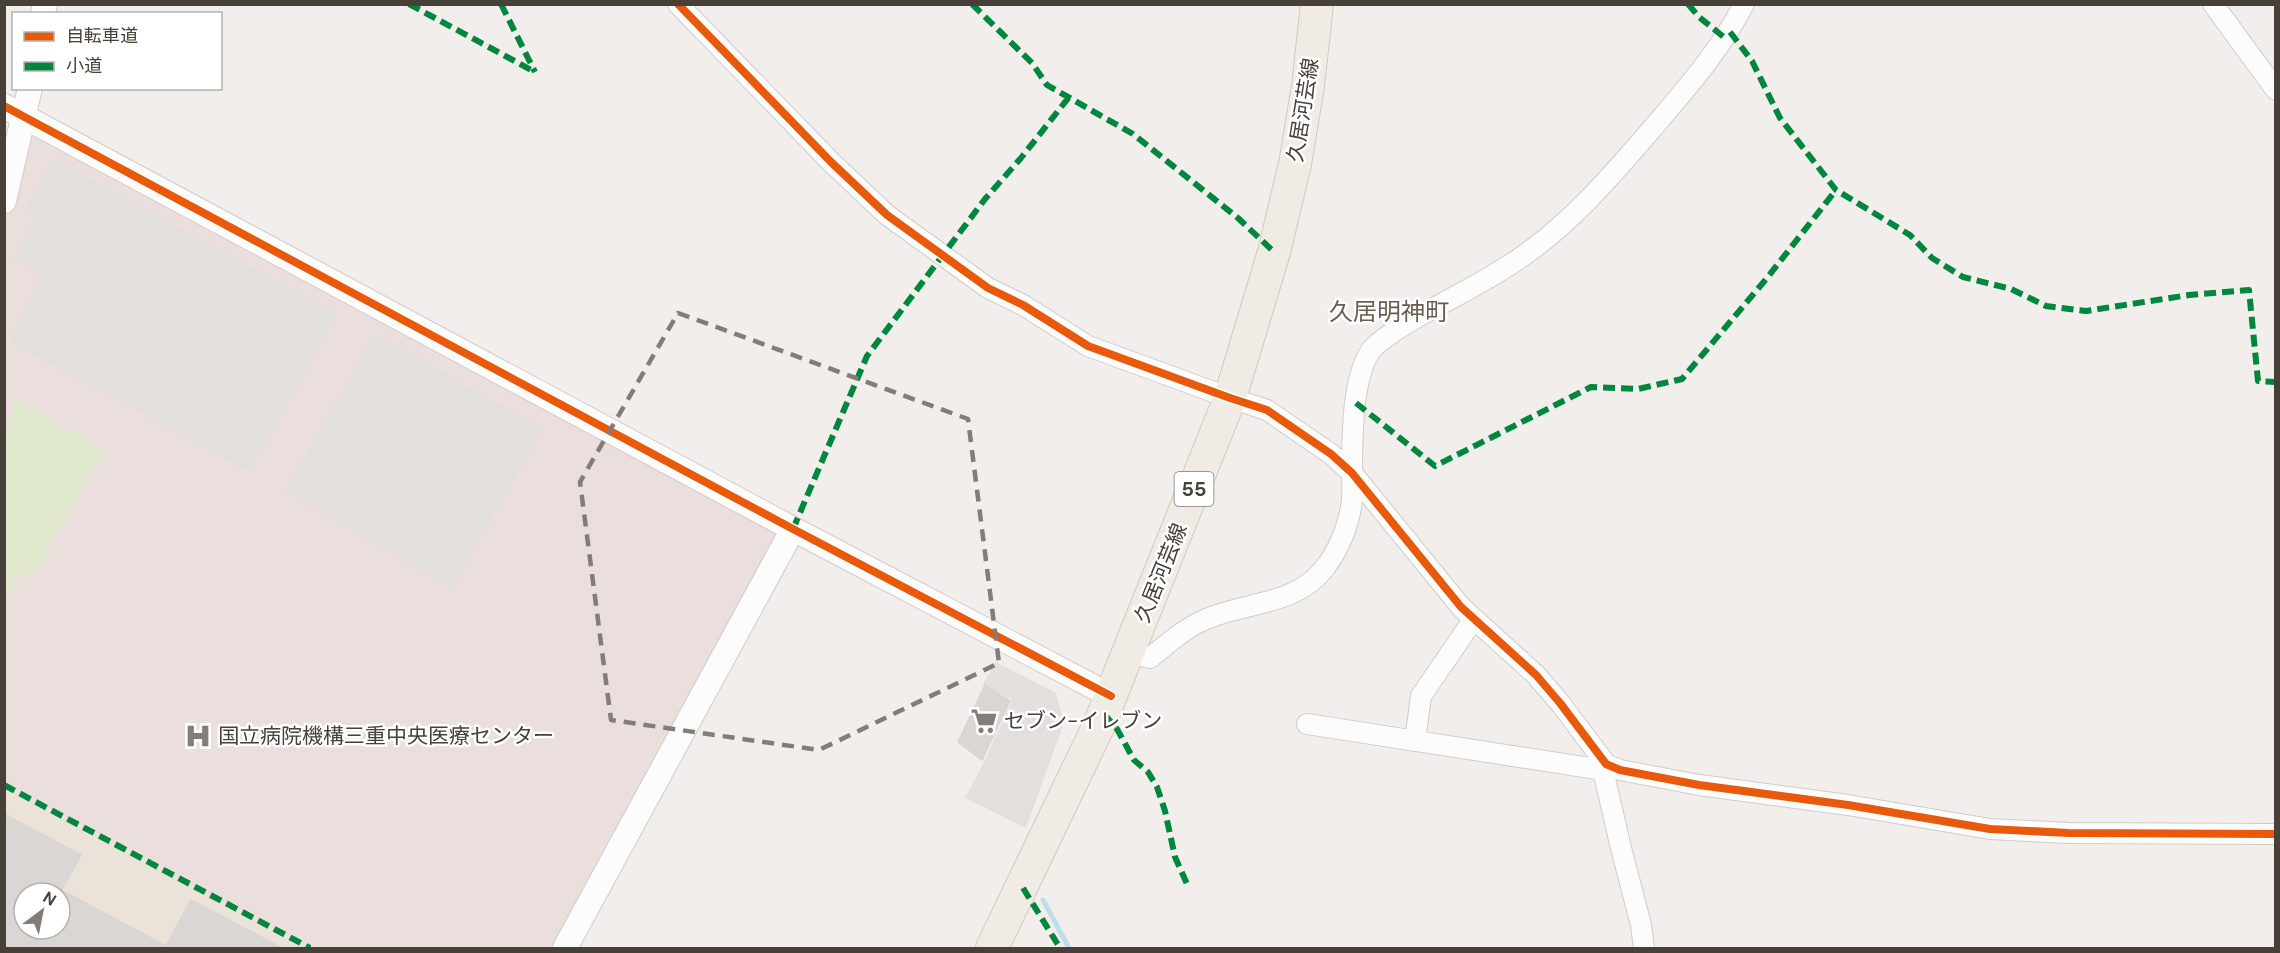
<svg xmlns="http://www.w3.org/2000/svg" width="2280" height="953" font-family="'DM Sans','Noto Sans JP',sans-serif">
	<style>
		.commercial { fill: #ebe2d9; fill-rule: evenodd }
		.medical { fill: #ebdfdd }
		.green { fill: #e0e8ce }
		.parking { fill: #e2dfdd }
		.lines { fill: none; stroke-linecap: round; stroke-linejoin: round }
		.stream { stroke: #c0ddea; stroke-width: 5 }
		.building { fill: #d9d6d3; stroke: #d9d5d1; stroke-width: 1.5 }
		.minor-casing { stroke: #cfccc9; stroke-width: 22 }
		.tertiary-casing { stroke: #cfccc9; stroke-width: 26 }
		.primary-casing { stroke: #d2c9bb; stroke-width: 34 }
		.minor { stroke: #fdfcfc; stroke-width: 20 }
		.tertiary { stroke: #fdfcfc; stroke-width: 24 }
		.primary { stroke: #f0ece5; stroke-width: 32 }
		.quiet { stroke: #00873e; stroke-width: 6; stroke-dasharray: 12 6; stroke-linecap: butt }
		.cycleway-casing { stroke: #fff; stroke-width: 11 }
		.cycleway { stroke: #e8590c; stroke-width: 8 }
		.marked { fill: none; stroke: #827d77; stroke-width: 4.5; stroke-dasharray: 12 8; stroke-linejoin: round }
		.labels { text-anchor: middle; stroke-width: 5; stroke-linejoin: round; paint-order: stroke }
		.shield { fill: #fff; stroke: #7e7974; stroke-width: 1.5 }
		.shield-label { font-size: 20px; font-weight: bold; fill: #464038 }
		.street-label { font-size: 21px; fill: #464038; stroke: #fff }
		.poi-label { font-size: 21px; fill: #464038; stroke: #fff; text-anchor: start }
		.quarter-label { font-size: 24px; fill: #685d50; stroke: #fff }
	</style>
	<rect width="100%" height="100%" fill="#f1eeeb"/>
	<!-- commercial -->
	<path class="commercial" d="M5 785 310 948H5ZM24 893H60V929H24Z"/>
	<!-- medical -->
	<path class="medical" d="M24 117 793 529 565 948H310L5 785 4 211Z"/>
	<!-- green -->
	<path class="green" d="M14 398 105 450 31 579 20 573 5 600 4 444Z"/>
	<!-- parking -->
	<path class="parking" d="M54 159 338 314 249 471 9 341 42 276 14 259 36 217 25 210Z
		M375 334 542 429 452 588 286 491Z
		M996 662 1056 693 1064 723 1026 828 965 798 985 760 1012 700 983 684Z"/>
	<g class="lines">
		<!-- stream -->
		<path class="stream" d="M1043 900 1069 948"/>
	</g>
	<!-- building -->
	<path class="building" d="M985 685 1010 701 982 760 958 742Z
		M4 814 81 855 60 893H24V929H41L30 948H4Z
		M61 890 166 946 165 948H30L41 929H60Z
		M191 900 282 948H165Z"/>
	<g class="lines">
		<!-- minor casing -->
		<g class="minor-casing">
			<path id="minor" d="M678 4 831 162 887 215 988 288 1023 305 1088 346 1230 398 1267 410 1331 454 1352 473 1461 607 1536 675 1560 703 1606 764 1620 770 1699 785 1848 805 1990 829 2069 833 2276 834
				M2213 4 2276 90
				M1129 653 1150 658C1167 644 1184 629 1204 620 1243 602 1295 606 1324 569 1339 550 1350 523 1352 499 1353 490 1352 480 1352 471 1352 439 1352 370 1374 347 1387 334 1405 325 1421 315 1450 299 1480 284 1508 266 1564 231 1608 180 1651 130 1685 90 1720 51 1744 4
				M1307 724 1603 770 1606 764
				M1415 741 1421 696 1469 626 1472 618
				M1603 770 1621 848 1641 925 1644 948"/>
		</g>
		<!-- tertiary casing -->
		<g class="tertiary-casing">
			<path id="tertiary" d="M43 14 45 4
				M4 106 793 529 1111 696
				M4 201 30 88
				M565 948 793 529"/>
		</g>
		<!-- primary casing -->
		<g class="primary-casing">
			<path id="primary" d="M992 948 1099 725 1230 398 1274 252 1295 164 1308 86 1317 4"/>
		</g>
		<!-- minor -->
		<use href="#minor" class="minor"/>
		<!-- tertiary -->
		<use href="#tertiary" class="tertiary"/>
		<!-- primary -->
		<use href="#primary" class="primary"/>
		<!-- quiet -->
		<path class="quiet" d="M409 4 535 72
			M501 4 535 72
			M972 4 1032 63 1047 85 1133 134 1238 218 1274 252
			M1688 4 1699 17 1725 38
			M1730 32 1752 61 1780 118 1836 190 1910 235 1932 258 1963 277 2011 289 2046 306 2086 311 2189 295 2249 290 2258 381 2276 382
			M1356 403 1435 466 1591 387 1638 389 1682 379 1767 278 1836 190
			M793 529 867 356 985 199 1021 158 1069 97
			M1104 714 1117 729 1134 760 1148 772 1157 787 1165 811 1175 857 1187 884
			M4 785 310 948
			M1023 888 1060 948"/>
		<!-- cycleway casing -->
		<g class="cycleway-casing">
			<path id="cycleway" d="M678 4 831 162 887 215 988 288 1023 305 1088 346 1230 398 1267 410 1331 454 1352 473 1461 607 1536 675 1560 703 1606 764 1620 770 1699 785 1848 805 1990 829 2069 833 2276 834
				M4 106 793 529 1111 696"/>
		</g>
		<!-- cycleway -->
		<use href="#cycleway" class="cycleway"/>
	</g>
	<!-- marked area -->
	<path class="marked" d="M678 313 968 419 999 663 819 750 611 720 580 482Z"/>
	<!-- icons -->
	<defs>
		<g id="supermarket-bare" transform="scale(2.07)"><path d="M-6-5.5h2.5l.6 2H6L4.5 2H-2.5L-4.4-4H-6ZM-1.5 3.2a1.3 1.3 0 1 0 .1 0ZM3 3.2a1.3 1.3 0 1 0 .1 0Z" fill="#827d77" stroke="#fff" stroke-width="2.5" paint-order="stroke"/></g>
		<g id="hospital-bare" transform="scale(2.07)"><path d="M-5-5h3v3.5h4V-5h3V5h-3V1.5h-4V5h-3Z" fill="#827d77" stroke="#fff" stroke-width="2.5" paint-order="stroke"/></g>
	</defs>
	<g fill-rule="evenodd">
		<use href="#supermarket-bare" x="984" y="721"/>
		<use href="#hospital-bare" x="198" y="736"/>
	</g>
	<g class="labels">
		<!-- shield labels -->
		<rect class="shield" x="1174.5" y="472" width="39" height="34" rx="4.5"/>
		<g class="shield-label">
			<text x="1194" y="496">55</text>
		</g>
		<!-- street labels -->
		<g class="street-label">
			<text transform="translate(1303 110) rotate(-81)" y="7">久居河芸線</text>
			<text transform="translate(1161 573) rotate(-68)" y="7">久居河芸線</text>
		</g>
		<!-- poi labels -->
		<g class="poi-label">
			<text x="1004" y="728">セブン-イレブン</text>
			<text x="218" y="743">国立病院機構三重中央医療センター</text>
		</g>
		<!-- quarter labels -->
		<g class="quarter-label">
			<text x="1389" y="320">久居明神町</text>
		</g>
	</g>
	<!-- border -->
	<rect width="2280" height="953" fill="none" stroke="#464038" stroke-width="12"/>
	<!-- legend -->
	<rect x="12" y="12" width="210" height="78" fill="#ffffff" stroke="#b5b3af" stroke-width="1.5"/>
	<rect x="24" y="32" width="30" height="9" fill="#e8590c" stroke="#b5b3af" stroke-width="1.5"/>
	<text x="66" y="42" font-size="18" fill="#464038">自転車道</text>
	<rect x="24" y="62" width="30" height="9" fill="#00873e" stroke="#b5b3af" stroke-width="1.5"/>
	<text x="66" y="72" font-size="18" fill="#464038">小道</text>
	<!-- north arrow -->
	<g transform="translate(42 911) rotate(32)"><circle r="28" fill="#ffffff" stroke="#b5b3af" stroke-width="1.5"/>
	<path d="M0-4.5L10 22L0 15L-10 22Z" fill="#827d77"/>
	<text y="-9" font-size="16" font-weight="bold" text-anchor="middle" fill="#464038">N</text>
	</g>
</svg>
